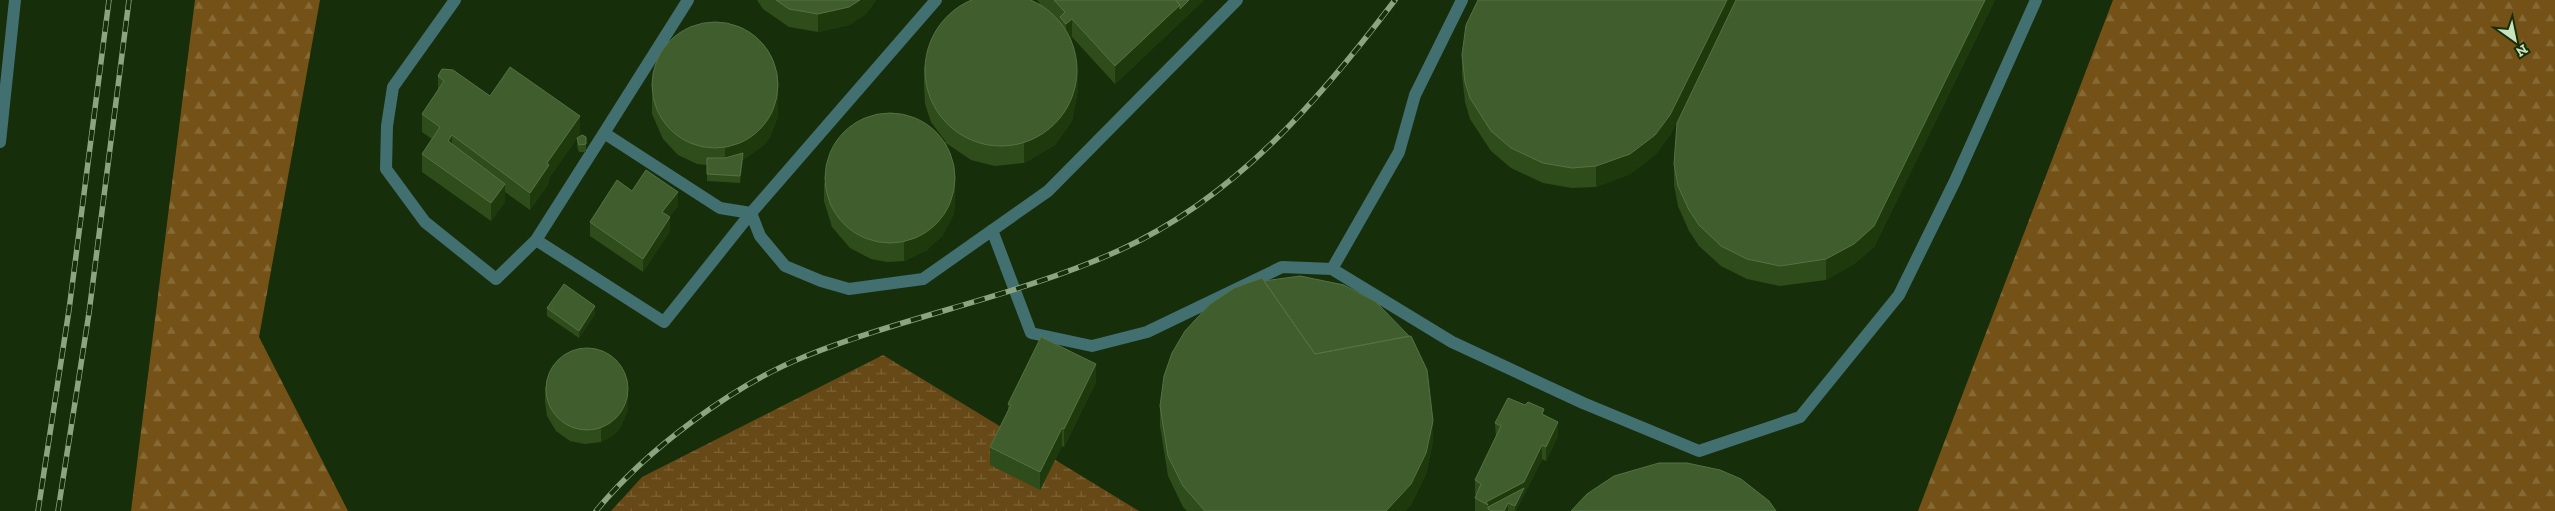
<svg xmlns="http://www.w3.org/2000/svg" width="2555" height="511" font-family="'Zilla Slab',serif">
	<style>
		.forest { fill: url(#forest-firs) }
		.wetland { fill: url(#wetland-marsh) }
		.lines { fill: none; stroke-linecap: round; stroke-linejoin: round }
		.minor { stroke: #426f6f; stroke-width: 12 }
		.rail-casing { stroke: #8ca581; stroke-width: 5.5 }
		.rail { stroke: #172e0a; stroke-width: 4; stroke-dasharray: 11; stroke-linecap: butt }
		.wall { fill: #2f4d1b }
		.shaded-wall { fill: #1e3a0d }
		.building { fill: #3f5d2d; stroke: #557244 }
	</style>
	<defs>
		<pattern id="forest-firs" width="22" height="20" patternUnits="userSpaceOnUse" patternTransform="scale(1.25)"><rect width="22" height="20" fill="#745116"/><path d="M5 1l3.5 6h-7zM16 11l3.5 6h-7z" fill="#866a36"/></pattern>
		<pattern id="wetland-marsh" width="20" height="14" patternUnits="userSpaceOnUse" patternTransform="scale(1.25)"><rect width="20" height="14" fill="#674917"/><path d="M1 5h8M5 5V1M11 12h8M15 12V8" fill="none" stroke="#7b6337"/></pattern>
	</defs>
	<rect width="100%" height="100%" fill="#172e0a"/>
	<!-- forest -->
	<path class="forest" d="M195 0H320L259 337 348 511H131Z
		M2113 0H2555V511H1918Z"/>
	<!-- wetland -->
	<path class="wetland" d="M883 355 1139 511H611L642 477Z"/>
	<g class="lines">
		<!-- minor -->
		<path class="minor" d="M455 0 393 87 387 126 386 169 425 222 496 279 536 240 604 133 720 208 751 213 664 322 536 240
			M936 0 751 213 760 236 785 266 821 281 849 289 923 279 1048 191 1237 0
			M604 133 688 0
			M0 142 15 0
			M992 230 1031 333 1092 346 1147 332 1282 267 1332 269 1452 342 1583 403 1699 451 1800 417 1899 295 1955 181 2036 0
			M1332 269 1399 152 1415 95 1462 0"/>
		<!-- rail casing -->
		<g class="rail-casing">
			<path id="rail" d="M38 511 69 310 109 0
				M58 511 89 313 129 0
				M596 511C646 450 733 385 806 356 909 315 1019 296 1120 250 1236 197 1320 99 1395 0"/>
		</g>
		<!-- rail -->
		<use href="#rail" class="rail"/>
	</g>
	<!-- wall -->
	<path class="wall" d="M757 0H876L866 14 849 25 818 32 789 27 763 9Z
		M1037 0H1204L1115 84 1072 37 1071 38 1078 90 1072 121 1055 145 1024 163 995 166 971 160 946 143 955 188 954 214 942 236 927 250 904 261 887 262 871 259 850 248 832 227 824 201V183L946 142 931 122 925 104 924 86V66L1040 3Z
		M1995 0 1874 247 1854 264 1826 280 1780 286 1747 279 1721 266 1699 246 1689 231 1678 206 1674 185V164L1701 73 1670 135 1655 155 1630 174 1596 187 1572 188 1543 183 1511 168 1491 151 1470 119 1465 102 1462 75V55Z
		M438 76 490 96 580 134 549 178V183L530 210 505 192V202L491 221 422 172V154L432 139 422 132V114L438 90Z
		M652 97 778 116 770 137 764 145 743 160 740 183 707 181V165L697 164 678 155 663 139 652 114Z
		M577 138 586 144V152H579L577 146Z
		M632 191 678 206 669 217 670 231 643 272 590 236V222Z
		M1264 281 1433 441 1426 474 1411 505 1405 511H1187L1183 507 1168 476 1160 426V406Z
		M547 308 595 314 579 338 547 316Z
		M1096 382 1064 447 1062 446 1040 490 990 465V447L1008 410V404Z
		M545 387 628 410 620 428 612 436 601 442 585 444 570 441 556 431 547 416 545 401Z
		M1544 415 1558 436 1546 461 1542 459 1516 511H1475V498L1476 495 1475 494V480L1496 437 1495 423Z"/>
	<!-- shaded-wall -->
	<path class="shaded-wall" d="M860 0H876L866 14 849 25 818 32V14Z
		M1189 0H1204L1115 84V66L1180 5Z
		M1727 0H1737L1670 135 1655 155 1630 174 1596 187V166Z
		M1985 0H1995L1874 247 1854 264 1826 280V259Z
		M1072 19V37L1066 41V24Z
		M1078 69V90L1072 121 1055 145 1024 163V143Z
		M778 72V116L770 137 764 145 743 160 740 183V176L725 166V148Z
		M580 116V134L549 178V183L530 210V193L547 163Z
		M452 135V153L448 141Z
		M955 170V188L954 214 942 236 927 250 904 261V243Z
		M505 184V202L491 221V203Z
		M678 192V206L662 226V212Z
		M670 217V231L643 272V259Z
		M595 306V314L579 338V331Z
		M1096 364V382L1064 447V429Z
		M628 396V410L620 428 612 436 601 442V428Z
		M1433 421V441L1426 474 1411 505 1405 511H1386Z
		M1558 422V436L1546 461V447Z
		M1062 428V446L1040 490V472Z
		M1542 445V459L1516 511H1515V506L1519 498 1508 504V511L1488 509V505L1486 502Z"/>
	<!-- building -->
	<path class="building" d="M925 70a76 76 0 1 1 152 0a76 76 0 1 1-152 0Z
		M776 0H860L849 7 818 14 789 9Z
		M1054 0H1176L1180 5 1115 66 1072 19 1066 24 1060 17 1065 12Z
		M1176 0H1189L1180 9V5Z
		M1478 0H1727L1670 115 1655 135 1630 154 1596 166 1572 168 1543 163 1511 148 1491 131 1470 98 1465 82 1462 55 1466 25Z
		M1736 0H1985L1874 226 1854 244 1826 259 1780 266 1747 259 1721 246 1699 225 1689 210 1678 186 1674 164 1677 123Z
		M652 85a63 63 0 1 1 126 0a63 63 0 1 1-126 0Z
		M510 67 580 116 547 163 549 165 530 193 452 135 448 141 505 184 491 203 422 154 440 127 422 114 444 81 438 76 442 69 453 70 490 96Z
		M825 178a65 65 0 1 1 130 0a65 65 0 1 1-130 0Z
		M582 135 586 137V144L579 145 577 138Z
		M743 153 740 176 707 174V158H725Z
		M646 170 678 192 662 212 670 217 643 259 590 222 617 180 632 191Z
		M1300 276 1344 285 1376 302 1409 336 1315 354 1264 281Z
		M1262 278 1315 354 1411 336 1427 370 1433 421 1426 453 1411 484 1386 511H1205L1183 486 1168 456 1160 406 1164 376 1172 353 1185 331 1209 305 1234 288Z
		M564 284 595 306 579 331 547 308Z
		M1041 337 1096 364 1064 429 1062 428 1040 472 990 447 1011 405 1008 404Z
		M546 389a41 41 0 1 1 82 0a41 41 0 1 1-82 0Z
		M1508 398 1525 405 1528 402 1544 409 1542 414 1558 422 1546 447 1542 445 1524 482 1486 502 1488 505 1475 498 1481 484 1475 480 1501 426 1495 423Z
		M1659 463H1687L1720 470 1741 479 1769 501 1776 511H1571L1587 494 1614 476Z
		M1524 488 1515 506 1508 503 1504 511H1491L1488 509V507Z"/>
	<!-- north arrow -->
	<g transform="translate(2515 40) rotate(147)" stroke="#172e0a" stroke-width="4" paint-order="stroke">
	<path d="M0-4L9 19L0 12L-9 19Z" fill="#cae3bf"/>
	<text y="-8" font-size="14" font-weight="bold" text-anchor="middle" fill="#cae3bf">N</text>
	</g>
</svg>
